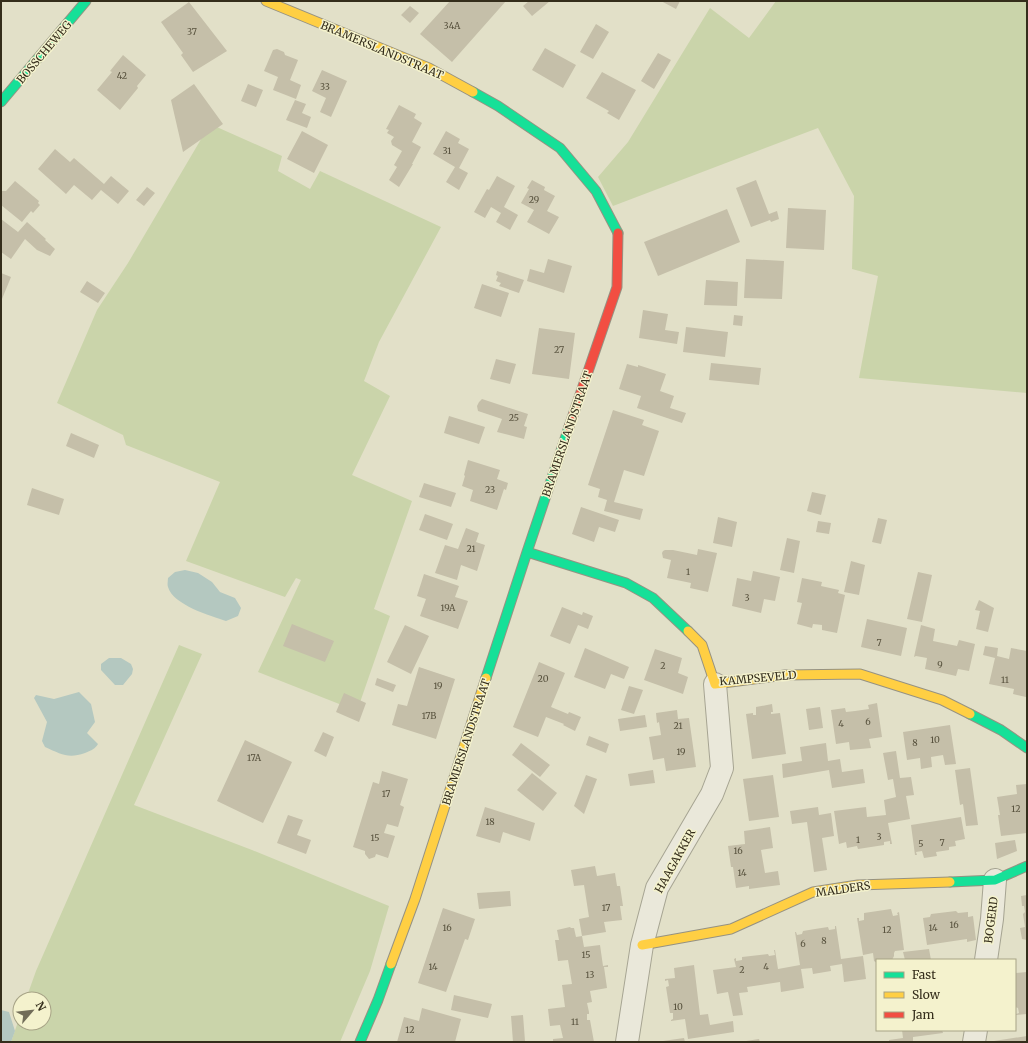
<svg xmlns="http://www.w3.org/2000/svg" width="1028" height="1043" font-family="Merriweather,serif">
	<style>
		.green { fill: #cad4aa }
		.water { fill: #b4c8c0 }
		.building { fill: #c5bfa9 }
		.lines { fill: none; stroke-linecap: round; stroke-linejoin: round }
		.street-casing { stroke: #a6a492; stroke-width: 24 }
		.fast-casing { stroke: #969282; stroke-width: 11 }
		.slow-casing { stroke: #969282; stroke-width: 11 }
		.jam-casing { stroke: #969282; stroke-width: 11 }
		.street { stroke: #eae8da; stroke-width: 22 }
		.fast { stroke: #16e098; stroke-width: 9 }
		.slow { stroke: #ffcf43; stroke-width: 9 }
		.jam { stroke: #f24e42; stroke-width: 9 }
		.labels { text-anchor: middle; stroke-width: 3; stroke-linejoin: round; paint-order: stroke }
		.number-label { font-size: 9px; fill: #58523e }
		.street-label { font-size: 11px; fill: #342d1b; stroke: #f4f2cd }
	</style>
	<rect width="100%" height="100%" fill="#e2e0c8"/>
	<!-- green -->
	<path class="green" d="M776 1H1027V393L859 378 878 276 852 269 854 196 818 128 613 206 598 177 628 142 710 8 749 38Z
		M210 124 282 156 278 171 310 189 320 171 441 227 379 342 364 381 390 396 352 475 412 501 374 609 390 616 357 711 258 672 301 580 296 578 285 597 186 561 220 482 126 445 123 435 57 403 97 310 128 263Z
		M179 645 202 654 134 805 252 850 389 906 370 971 340 1042H11L20 1016V1023H44V999H26L36 971Z"/>
	<!-- water -->
	<path class="water" d="M185 570 198 573 212 582 220 592 235 598 241 608 238 616 226 621C211 616 173 605 168 587 167 584 168 581 168 578L175 572Z
		M109 658H121L131 664 133 669 132 674 123 685H115L101 670V664Z
		M79 692 91 704 95 722 87 733 98 744C95 749 92 750 85 753 68 759 61 754 45 747L42 741 47 722 34 698 36 695 54 699Z
		M1 1010 9 1012 15 1031 11 1042H1Z"/>
	<!-- building -->
	<path class="building" d="M450 1H506L452 62 420 34Z
		M529 1H550L532 16 523 6Z
		M661 1H680L676 9Z
		M189 2 227 51 193 72 181 55 183 53 161 22Z
		M410 6 419 13 410 23 401 15Z
		M596 24 609 32 593 59 580 52Z
		M545 48 576 65 563 88 532 70Z
		M277 49 284 52 285 55 298 60 290 80 301 85 296 99 273 90 278 77 264 71 273 50Z
		M658 53 671 60 654 89 641 81Z
		M123 55 146 75 137 86 138 88 120 110 97 90 112 72 110 71Z
		M322 70 347 81 331 117 320 112 326 98 312 91Z
		M602 72 636 90 619 120 607 113 609 111 586 98Z
		M194 84 223 124 183 152 171 100Z
		M248 84 263 90 256 107 241 101Z
		M295 100 306 104 302 113 311 117 307 128 286 120Z
		M399 105 416 114 414 118 422 123 412 142 421 147 412 164H413L399 187 389 180 397 167 394 165 402 151 392 145 391 141 394 137 387 133 389 130 386 129Z
		M302 131 328 145 314 173 287 159Z
		M446 131 460 139 458 143 469 149 459 168 468 173 459 190 446 182 455 167 433 154Z
		M55 149 70 162 74 158 104 184 111 176 129 191 118 204 101 190 92 200 74 185 66 194 38 169Z
		M497 176 515 186 504 207 518 215 510 230 496 222 501 213 491 207 485 218 474 212 487 189 489 190Z
		M532 180 545 187 544 190 555 196 547 211 559 217 549 234 527 222 534 210 521 203 529 189 527 188Z
		M756 180 769 214 777 211 779 219 771 222 770 220 751 227 736 188Z
		M15 181 39 201 38 203 40 205 33 213 31 211 22 222 1 205V191H6Z
		M147 187 155 193 144 206 136 200Z
		M788 208 826 210 824 250 786 248Z
		M727 209 740 242 658 276 644 242Z
		M1 219 18 232 27 222 46 239 45 240 55 249 50 256 37 250 25 239 11 259 1 252Z
		M548 259 572 266 564 293 527 281 530 269 544 273Z
		M746 259 784 261 782 299 744 298Z
		M497 271 524 280 519 293 499 286 501 283 496 281 498 276 496 275Z
		M1 273 11 277 2 299 1 298Z
		M706 280 738 282 737 306 704 305Z
		M87 281 105 293 98 303 80 292Z
		M482 284 509 293 501 317 474 308Z
		M643 310 668 314 665 330 679 332 677 344 639 338Z
		M734 315 743 316 742 326 733 325Z
		M686 327 728 332 725 357 683 352Z
		M539 328 575 333 569 379 532 374Z
		M496 359 516 364 510 384 490 379Z
		M711 363 761 368 759 385 709 380Z
		M627 364 638 367V365L666 374 660 391 674 396 670 408 686 413 682 423 637 408 641 396 619 389Z
		M482 399 528 414 524 426 527 427 524 439 497 432 502 419 478 411 477 406 479 402Z
		M613 410 644 420 642 425 659 431 644 476 624 470 614 502 643 509 640 520 604 511 607 500 598 497 600 489 588 485Z
		M449 416 485 427 479 444 444 433Z
		M71 433 99 445 94 458 66 446Z
		M468 460 500 470 497 479 508 483 506 490 504 489 497 510 470 501 473 490 462 486 465 476 464 475Z
		M424 483 456 493 451 507 419 497Z
		M32 488 64 499 59 515 27 505Z
		M812 492 826 495 821 515 807 511Z
		M581 507 619 520 615 532 599 527 594 542 572 534Z
		M425 514 453 524 447 540 419 530Z
		M718 517 737 522 732 547 713 543Z
		M878 518 887 520 881 544 872 542Z
		M818 521 831 523 829 534 816 532Z
		M466 528 479 533 476 542 485 545 477 571 461 565 457 580 435 573 445 545 458 549Z
		M787 538 800 541 794 573 780 570Z
		M698 549 717 553 708 592 690 588 691 583 667 578 671 560 663 558 662 553 663 551 665 550H673L697 555Z
		M851 561 865 565 859 595 844 592Z
		M753 571 780 577 775 601 764 599 761 613 732 606 737 578 751 581Z
		M918 572 932 575 922 622 907 619Z
		M424 574 459 586 455 597 468 601 458 629 420 616 426 599 417 596Z
		M802 578 822 582 821 586 839 590 838 593 845 595 837 633 822 630V625L813 624 812 628 797 624 802 603 797 602Z
		M979 600 994 608 988 632 976 629 980 611 975 610Z
		M562 607 582 615 583 612 593 616 588 629 578 625 570 644 550 636Z
		M867 619 907 628 901 656 861 647Z
		M292 624 334 641 325 662 283 646Z
		M405 625 429 636 411 674 387 662Z
		M921 625 935 629 933 641 957 646 959 640 975 644 969 671 958 669 956 676 925 669 927 658 916 656 914 657Z
		M985 646 998 648 997 656 1009 659 1011 648 1027 651V690L1026 697 1013 694 1014 689 989 684 995 658 983 655Z
		M585 648 629 667 624 679 611 674 605 689 574 677Z
		M655 649 682 658 678 673 688 677 683 694 644 680Z
		M539 662 565 673 551 707 568 714 569 712 581 717 575 731 563 725 564 724 546 717 538 737 513 727Z
		M419 667 455 679 436 739 392 725 398 704 407 706Z
		M377 678 396 685 393 692 375 685Z
		M629 686 643 690 634 714 621 710Z
		M344 693 366 703 359 722 336 712Z
		M877 703 882 737 869 739 871 748 850 750 849 742 836 744 831 710 845 708 846 712 855 711 869 709 868 705Z
		M772 704 773 712H771V714L780 713 786 754 752 759 746 714 753 713V715H756V707Z
		M820 707 823 728 809 730 806 709Z
		M677 710 678 719 689 718 696 767 666 771 664 758 653 760 649 737 661 735 659 722 657 723 656 713Z
		M645 715 647 727 620 731 618 719Z
		M950 725 956 764 945 765 943 755 931 757 932 767 921 769 920 758 907 760 903 732Z
		M323 732 334 737 326 757 314 751Z
		M589 736 609 744 606 753 586 745Z
		M245 740 292 762 263 823 217 801Z
		M521 743 550 765 540 777 512 755Z
		M826 743 828 761 840 759 842 772 863 769 865 783 832 788 829 770 783 778 782 764 802 761 800 747Z
		M896 751 900 778 911 777 914 795 906 796 910 819 888 823 892 844H890V841L884 842V845L858 849 857 846 847 848 846 842 839 844 834 811 866 807 867 817 886 815 884 800 896 797 893 779 888 780 883 753Z
		M970 768 978 825 966 826 963 804 960 805 955 770Z
		M653 770 655 783 630 786 628 774Z
		M382 771 408 779 400 805 404 807 398 827 387 824 384 833 395 836 388 858 376 854 375 857 369 859 365 854V851L353 847 373 782 379 784Z
		M532 773 557 793 543 811 517 790Z
		M586 775 597 779 584 814 574 806Z
		M773 775 779 817 749 821 743 779Z
		M1027 784V833L1001 836 998 815H1000L997 797 1017 794 1016 785Z
		M485 807 535 823 530 841 503 832 500 843 476 836Z
		M818 807 819 815 831 813 834 836 822 838 827 870 814 872 807 822 792 824 790 811Z
		M288 815 303 820 297 835 311 840 306 854 277 843Z
		M961 817 965 839 955 841 956 846 949 847V850L936 852 937 856 924 858 922 851 916 852 917 855H915L911 825Z
		M770 827 773 848 761 850 765 873 778 871 780 885 749 889V886L736 888 733 867H731L728 846 745 844 744 831Z
		M1015 840 1017 851 997 859 995 843Z
		M595 866 597 876 615 873 617 886H620L623 906H620L622 920 604 922 606 932 582 936 579 919 589 917 584 885 574 886 571 870Z
		M510 891 511 906 479 909 477 893Z
		M1027 895V940L1022 939 1020 928 1025 927 1023 914 1025 912 1024 906H1022L1021 896Z
		M443 908 475 919 468 940 465 939 446 992 418 983Z
		M891 909 893 916 898 915 897 913 899 912 904 950 895 951 894 953V956L892 960H877V963L874 961 873 953 863 955 857 918H859V921L864 920V913Z
		M956 911 958 913 968 912V917L973 916 976 940 967 942V939L927 945 923 918 930 917 931 914Z
		M835 926H836L841 959 863 956 866 979 844 982 842 964 830 966 831 971 813 974 812 968 801 969 804 988 781 992 780 982 747 987 748 992 739 993 743 1015 733 1016 728 992 717 994 713 970 736 967 734 959 736 958V961L742 960V957L768 954 769 956 775 955 774 950H775L778 969 800 965 795 932H796L797 935 802 934 803 931 815 929 828 927 829 930 835 929Z
		M570 927 571 928H574L576 937 582 936 584 947 600 945 603 966 608 965V967H604L607 988 590 991 592 1002 587 1003 589 1012V1014H587V1020H590L594 1042H553V1039L563 1038 560 1025 550 1026 548 1009 565 1007 562 985 572 984 568 960 558 961 555 940H559L557 930Z
		M929 949 931 960H905L903 952Z
		M694 965 700 1015 708 1014 710 1025 733 1021 734 1032 688 1039 685 1019 671 1021V1020L673 1019V1013H670L666 987 669 986 668 980 665 981V979L675 978 674 968Z
		M1027 972V1014L1016 1015V1014L1019 1013 1018 1008 1015 1007V973Z
		M454 995 492 1004 488 1018 451 1010Z
		M422 1008 461 1019 455 1042H397L404 1017 419 1021Z
		M523 1015 525 1041 513 1042 511 1016Z
		M902 1030H942L943 1033 913 1037V1042H889V1040L903 1038Z
		M1027 1036V1042H994V1041Z
		M684 1038 685 1042H663V1041Z
		M759 1039 760 1042H746V1041Z"/>
	<g class="lines">
		<!-- street casing -->
		<g class="street-casing">
			<path id="street" d="M986 960 992 919 995 880
				M627 1042 642 945 657 888 712 794 722 768 715 684
				M974 1042 976 1030"/>
		</g>
		<!-- fast casing -->
		<g class="fast-casing">
			<path id="fast" d="M473 92 498 106 560 148 596 191 618 233
				M1 102 86 1
				M527 552 626 583 653 598 688 631
				M486 678 527 552 569 427
				M970 714 1001 730 1027 748
				M950 882 995 880 1027 866
				M360 1042 378 1000 391 964"/>
		</g>
		<!-- slow casing -->
		<g class="slow-casing">
			<path id="slow" d="M266 1 429 68 473 92
				M688 631 702 645 715 684 785 675 860 674 942 700 970 714
				M642 945 731 929 813 892 858 885 950 882
				M391 964 415 899 486 678"/>
		</g>
		<!-- jam casing -->
		<g class="jam-casing">
			<path id="jam" d="M569 427 617 287 618 233"/>
		</g>
		<!-- street -->
		<use href="#street" class="street"/>
		<!-- fast -->
		<use href="#fast" class="fast"/>
		<!-- slow -->
		<use href="#slow" class="slow"/>
		<!-- jam -->
		<use href="#jam" class="jam"/>
	</g>
	<g class="labels">
		<!-- number labels -->
		<g class="number-label">
			<text x="452" y="29">34A</text>
			<text x="192" y="35">37</text>
			<text x="122" y="79">42</text>
			<text x="325" y="90">33</text>
			<text x="447" y="154">31</text>
			<text x="534" y="203">29</text>
			<text x="559" y="353">27</text>
			<text x="514" y="421">25</text>
			<text x="490" y="493">23</text>
			<text x="471" y="552">21</text>
			<text x="688" y="575">1</text>
			<text x="747" y="601">3</text>
			<text x="448" y="611">19A</text>
			<text x="879" y="646">7</text>
			<text x="940" y="668">9</text>
			<text x="663" y="669">2</text>
			<text x="543" y="682">20</text>
			<text x="1005" y="683">11</text>
			<text x="438" y="689">19</text>
			<text x="429" y="719">17B</text>
			<text x="868" y="725">6</text>
			<text x="841" y="727">4</text>
			<text x="678" y="729">21</text>
			<text x="935" y="743">10</text>
			<text x="915" y="746">8</text>
			<text x="681" y="755">19</text>
			<text x="254" y="761">17A</text>
			<text x="386" y="797">17</text>
			<text x="1016" y="812">12</text>
			<text x="490" y="825">18</text>
			<text x="879" y="840">3</text>
			<text x="375" y="841">15</text>
			<text x="858" y="843">1</text>
			<text x="942" y="846">7</text>
			<text x="921" y="847">5</text>
			<text x="738" y="854">16</text>
			<text x="742" y="876">14</text>
			<text x="606" y="911">17</text>
			<text x="954" y="928">16</text>
			<text x="447" y="931">16</text>
			<text x="933" y="931">14</text>
			<text x="887" y="933">12</text>
			<text x="824" y="944">8</text>
			<text x="803" y="947">6</text>
			<text x="586" y="958">15</text>
			<text x="433" y="970">14</text>
			<text x="766" y="970">4</text>
			<text x="742" y="973">2</text>
			<text x="590" y="978">13</text>
			<text x="678" y="1010">10</text>
			<text x="575" y="1025">11</text>
			<text x="410" y="1033">12</text>
		</g>
		<!-- street labels -->
		<g class="street-label">
			<text transform="translate(382 50) rotate(23)" y="4">BRAMERSLANDSTRAAT</text>
			<text transform="translate(44 52) rotate(-50)" y="4">BOSSCHEWEG</text>
			<text transform="translate(567 434) rotate(-71)" y="4">BRAMERSLANDSTRAAT</text>
			<text transform="translate(758 678) rotate(-5)" y="4">KAMPSEVELD</text>
			<text transform="translate(466 742) rotate(-72)" y="4">BRAMERSLANDSTRAAT</text>
			<text transform="translate(675 861) rotate(-61)" y="4">HAAGAKKER</text>
			<text transform="translate(843 889) rotate(-8)" y="4">MALDERS</text>
			<text transform="translate(991 920) rotate(-83)" y="4">BOGERD</text>
		</g>
	</g>
	<!-- border -->
	<rect width="1028" height="1043" fill="none" stroke="#342d1b" stroke-width="4"/>
	<!-- legend -->
	<rect x="876" y="959" width="140" height="72" fill="#f4f2cd" stroke="#a7a386"/>
	<rect x="884" y="972" width="20" height="6" fill="#16e098" stroke="#a7a386"/>
	<text x="912" y="979" font-size="12" fill="#342d1b">Fast</text>
	<rect x="884" y="992" width="20" height="6" fill="#ffcf43" stroke="#a7a386"/>
	<text x="912" y="999" font-size="12" fill="#342d1b">Slow</text>
	<rect x="884" y="1012" width="20" height="6" fill="#f24e42" stroke="#a7a386"/>
	<text x="912" y="1019" font-size="12" fill="#342d1b">Jam</text>
	<!-- north arrow -->
	<g transform="translate(32 1011) rotate(62)"><circle r="19" fill="#f4f2cd" stroke="#a7a386"/>
	<path d="M0-3L7 15L0 10L-7 15Z" fill="#716c58"/>
	<text y="-6" font-size="11" font-weight="bold" text-anchor="middle" fill="#342d1b">N</text>
	</g>
</svg>
